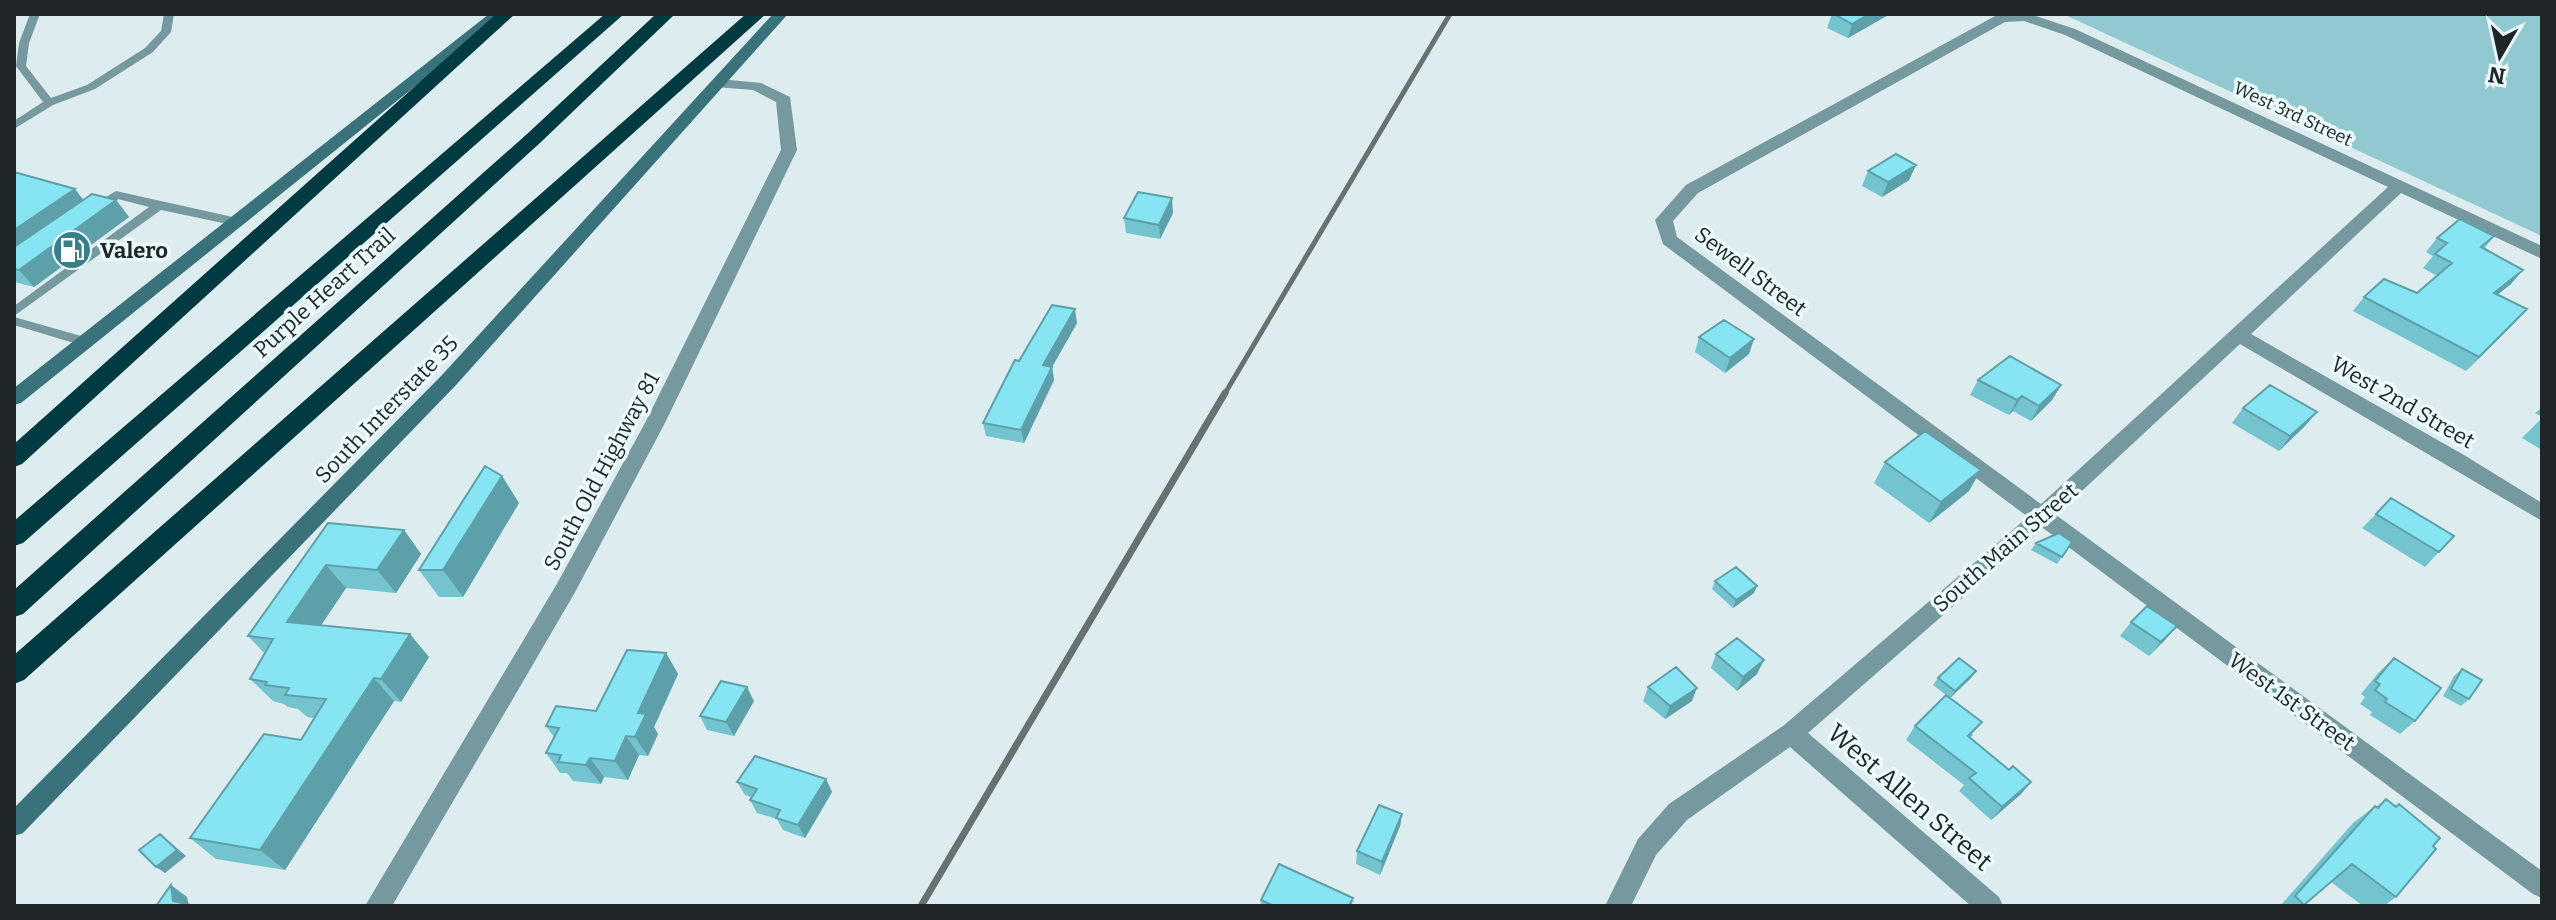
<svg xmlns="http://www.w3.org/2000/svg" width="2556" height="920" font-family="Bitter,serif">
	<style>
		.green { fill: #92c8d0 }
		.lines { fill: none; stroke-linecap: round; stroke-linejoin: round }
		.service { fill: #75999f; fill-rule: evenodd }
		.minor { fill: #75999f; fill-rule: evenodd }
		.tertiary { fill: #75999f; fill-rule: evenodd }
		.secondary { fill: #39727a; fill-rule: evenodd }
		.motorway { fill: #023a41; fill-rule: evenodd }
		.rail-far1 { stroke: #677172; stroke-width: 5 }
		.rail { stroke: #677172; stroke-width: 7 }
		.wall { fill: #74c4d0 }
		.shaded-wall { fill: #5ea0a9 }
		.building { fill: #87e4f2; stroke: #5ea0a9; stroke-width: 2 }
		.labels { text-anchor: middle; stroke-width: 7; stroke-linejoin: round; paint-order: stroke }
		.far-street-label { font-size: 18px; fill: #202627; stroke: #eafafc }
		.poi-label { font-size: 22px; font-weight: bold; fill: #202627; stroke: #eafafc; text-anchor: start }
		.street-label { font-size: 22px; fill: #202627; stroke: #eafafc }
		.near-street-label { font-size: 26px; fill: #202627; stroke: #eafafc }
	</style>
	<rect width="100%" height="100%" fill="#ddecef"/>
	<!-- green -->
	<path class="green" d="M2063 14H2542V236Z"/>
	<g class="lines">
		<!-- service -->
		<path class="service" d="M30 14H40L29 43 26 66 51 98 87 85 145 48 161 31 164 14H174L171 32 153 52 95 89 53 105 14 129V121L43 102 16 66 19 43Z
			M116 191 237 218 243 222 237 226 161 210 14 316V306L149 207 118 199 101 211H93V205Z
			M14 317 92 339 93 342 87 347 14 325Z"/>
		<!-- minor -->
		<path class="minor" d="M2030 14 2075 29 2542 246V259L2401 193 2251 334 2464 455 2542 503V521L2240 344 2056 515 2542 871V898L2533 894 2043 528 1808 733 1999 897 2003 906H1971L1790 747 1687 820 1656 855 1631 906H1605L1638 839 1669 804 1783 726 2028 517 1663 244 1655 220 1686 185 1997 15ZM2024 21 2065 35 2388 187 2041 504 1677 237 1673 221 1698 193 2005 22Z"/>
		<!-- tertiary -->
		<path class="tertiary" d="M720 79 761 83 790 97 797 150 665 423 574 594 392 906H365L558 582 645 423 781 150 776 102 753 90 715 87V81Z"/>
		<!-- secondary -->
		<path class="secondary" d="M489 14H505L21 403 14 405V388Z
			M773 14H788L456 385 23 833 14 836V808L442 375Z"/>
		<!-- motorway -->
		<path class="motorway" d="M496 14H515L22 464 14 467V444Z
			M605 14H624L23 543 14 546V521Z
			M656 14H675L541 142 23 614 14 617V590L527 134Z
			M746 14H766L24 680 14 684V655Z"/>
		<!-- rail-far1 -->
		<path class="rail-far1" d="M1224 395 1450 14"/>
		<!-- rail -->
		<path class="rail" d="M921 906 1225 393"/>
	</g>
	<!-- wall -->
	<path class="wall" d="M1832 14H1890L1848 38 1827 28Z
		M1916 165 1909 180 1882 197 1862 186 1868 171Z
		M14 172 75 189 83 200H116L129 217 34 287 14 282Z
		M1173 213 1160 239 1126 233 1124 218Z
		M2494 236 2484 249 2511 284 2498 294 2527 309 2466 371 2353 311 2364 297 2417 293 2437 276 2423 268 2433 256 2426 252 2437 238Z
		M1077 323 1052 367 1054 380 1024 443 986 436 983 423 1019 361Z
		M1699 337 1749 354 1725 373 1695 352Z
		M1978 380 2061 385 2052 400 2031 421 2013 411 2009 415 1970 395Z
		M2542 407V417L2535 413Z
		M2243 408 2305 426 2279 451 2232 423Z
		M2542 418V450L2522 438Z
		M1885 462 1969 491 1929 523 1874 483Z
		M519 503 463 597H439L419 570Z
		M2376 514 2439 552 2425 567 2362 528Z
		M328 523 404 530 421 554 396 593 346 588 321 625 429 657 401 702 394 701 285 870 216 859 190 838 301 740 314 718 307 717 298 709 288 707 284 704 273 701 250 679 265 654 248 636Z
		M2072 542 2057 564 2031 550 2036 543Z
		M1715 581 1754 593 1733 608 1712 589Z
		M2131 622 2177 626 2149 656 2120 636Z
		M666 653 678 674 654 727 658 734 648 756 639 755 628 780 604 777 601 784 573 781 567 773H560L546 753 554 737 546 726 596 711Z
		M1716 654 1757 674 1737 691 1711 668Z
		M2394 658 2415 721 2400 734 2370 715 2372 712 2360 704 2365 697 2361 694 2379 672Z
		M2462 669 2469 699 2461 706 2443 696 2454 676Z
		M1938 678H1971L1950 698 1973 735 1970 738 2009 770 2031 782 2021 794 1991 820 1959 791 1964 785 1906 740 1915 726 1946 695 1933 685Z
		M1648 687 1692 701 1665 719 1643 701Z
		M754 701 734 736 707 730 700 716Z
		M826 779 832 792 805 838 783 830 777 819 757 813 750 800 751 797 745 795 737 782Z
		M2386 799 2396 807 2399 804 2433 846 2396 897 2384 906H2363L2331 882 2303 906H2280L2353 823 2375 806 2376 807Z
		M1402 814 1400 826 1380 875 1356 864 1357 851Z
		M1353 898 1352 906H1261V900Z"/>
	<!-- shaded-wall -->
	<path class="shaded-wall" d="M1869 14H1890L1848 38 1852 24Z
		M1916 165 1909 180 1882 197 1888 182Z
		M75 189 88 206 14 257V230Z
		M1172 198 1173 213 1160 239 1159 225Z
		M116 200 129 217 34 287 19 270Z
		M2523 270 2511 284 2482 307 2494 293Z
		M1075 309 1077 323 1052 367 1054 380 1024 443 1021 430 1043 365Z
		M2527 309 2514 323 2466 371 2479 357Z
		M1754 339 1749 354 1725 373 1730 358Z
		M2061 385 2052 400 2031 421 2039 406Z
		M2022 396 2013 411 2009 415 2017 400Z
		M2317 412 2305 426 2279 451 2290 436Z
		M1981 470 1969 491 1929 523 1941 502Z
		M502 476 519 503 463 597 443 570Z
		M404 530 421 554 396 593 377 570Z
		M326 565 346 588 308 645 287 622Z
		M1757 586 1754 593 1733 608 1736 600Z
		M2177 626 2165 640 2149 656 2161 642Z
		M410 634 429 657 401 702 381 679Z
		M666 653 678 674 654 727 658 734 648 756 635 737 638 713Z
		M1764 660 1757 674 1737 691 1743 677Z
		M1976 671 1971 678 1950 698 1955 691Z
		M374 678 394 701 285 870 260 850Z
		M747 687 754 701 734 736 726 722Z
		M1697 688 1692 701 1665 719 1670 706Z
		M626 736 639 755 628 780 615 761Z
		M590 758 604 777 601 784 586 765Z
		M826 779 832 792 805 838 798 825Z
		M2031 782 2021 794 1991 820 2002 807Z
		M1402 814 1400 826 1380 875 1382 862Z
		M160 834 186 856 165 873 156 867Z
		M171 885 187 897 189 906 173 901Z"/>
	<!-- building -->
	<path class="building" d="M1834 14H1869L1852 24Z
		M1896 154 1916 165 1888 182 1868 171Z
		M14 172 75 189 14 230Z
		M1138 192 1172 198 1159 225 1124 218Z
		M92 194 116 200 19 270 14 269V247Z
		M2460 219 2494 236 2481 247 2523 270 2494 293 2527 309 2479 357 2364 297 2384 279 2417 293 2452 263 2435 254 2447 243 2437 238Z
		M1052 305 1075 309 1043 365 1052 367 1021 430 983 423 1015 360 1019 361Z
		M1724 320 1754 339 1730 358 1699 337Z
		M2010 356 2061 385 2039 406 2022 396 2017 400 1978 380Z
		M2270 385 2317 412 2290 436 2243 408Z
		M1925 431 1981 470 1941 502 1885 462Z
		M485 466 502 476 443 570H419Z
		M2391 498 2454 536 2439 552 2376 514Z
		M328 523 404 530 377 570 326 565 287 622 410 634 381 679 374 678 260 850 190 838 264 734 301 740 326 699 285 695 289 688 265 685 267 682 250 679 273 639 248 636Z
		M2059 533 2072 542 2062 557 2036 543Z
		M1736 567 1757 586 1736 600 1715 581Z
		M2147 606 2177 626 2161 642 2131 622Z
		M1737 638 1764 660 1743 677 1716 654Z
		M627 650 666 653 638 713 646 714 635 737 626 736 615 761 590 758 586 765 558 762 561 755 546 753 559 728 546 726 556 706 596 711Z
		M1959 658 1976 671 1955 691 1938 678Z
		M2394 658 2441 688 2415 721 2385 702 2387 699 2375 690 2380 684 2375 681Z
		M1676 667 1697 688 1670 706 1648 687Z
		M2462 669 2482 680 2469 699 2451 689Z
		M721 681 747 687 726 722 700 716Z
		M1946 695 1982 722 1968 736 2009 770 2013 766 2031 782 2002 807 1969 778 1976 773 1915 726Z
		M755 756 826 779 798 825 776 818 780 810 750 800 757 789 737 782Z
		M2386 799 2396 807 2399 804 2440 838 2433 846 2436 849 2396 897 2352 864 2304 905 2295 896 2375 806 2378 808Z
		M1379 805 1402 814 1382 862 1357 851Z
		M160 834 177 850 156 867 139 850Z
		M1279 864 1353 898 1349 906H1274L1261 900Z
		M171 885 173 901 191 905 190 906H156Z"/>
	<!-- icons -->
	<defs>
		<g id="fuel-disc" transform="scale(2)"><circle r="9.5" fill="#387f89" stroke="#eafafc"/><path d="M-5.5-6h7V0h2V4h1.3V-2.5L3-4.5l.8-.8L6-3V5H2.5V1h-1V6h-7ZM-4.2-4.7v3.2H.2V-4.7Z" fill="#fff"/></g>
	</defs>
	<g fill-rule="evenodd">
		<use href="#fuel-disc" x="72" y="250"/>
	</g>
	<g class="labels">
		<!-- far-street labels -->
		<g class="far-street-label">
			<text transform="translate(2293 114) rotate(25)" y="6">West 3rd Street</text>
		</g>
		<!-- poi labels -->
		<g class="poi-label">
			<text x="100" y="258">Valero</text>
		</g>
		<!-- street labels -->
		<g class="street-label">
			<text transform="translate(1751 271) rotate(37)" y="8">Sewell Street</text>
			<text transform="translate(324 292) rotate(-42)" y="8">Purple Heart Trail</text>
			<text transform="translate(2403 402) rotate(30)" y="8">West 2nd Street</text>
			<text transform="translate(386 409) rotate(-46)" y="8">South Interstate 35</text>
			<text transform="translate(601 471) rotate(-62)" y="8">South Old Highway 81</text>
			<text transform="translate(2005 547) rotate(-41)" y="8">South Main Street</text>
			<text transform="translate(2292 701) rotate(36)" y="8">West 1st Street</text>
		</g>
		<!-- near-street labels -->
		<g class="near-street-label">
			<text transform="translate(1910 797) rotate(41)" y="9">West Allen Street</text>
		</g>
	</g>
	<!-- border -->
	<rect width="2556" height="920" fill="none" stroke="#202627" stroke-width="32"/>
	<!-- north arrow -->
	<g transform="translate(2500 56) rotate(189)" stroke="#eafafc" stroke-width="6" paint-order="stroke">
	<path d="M0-6L14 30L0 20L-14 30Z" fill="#202627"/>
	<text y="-12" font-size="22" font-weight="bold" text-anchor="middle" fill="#202627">N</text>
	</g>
</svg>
